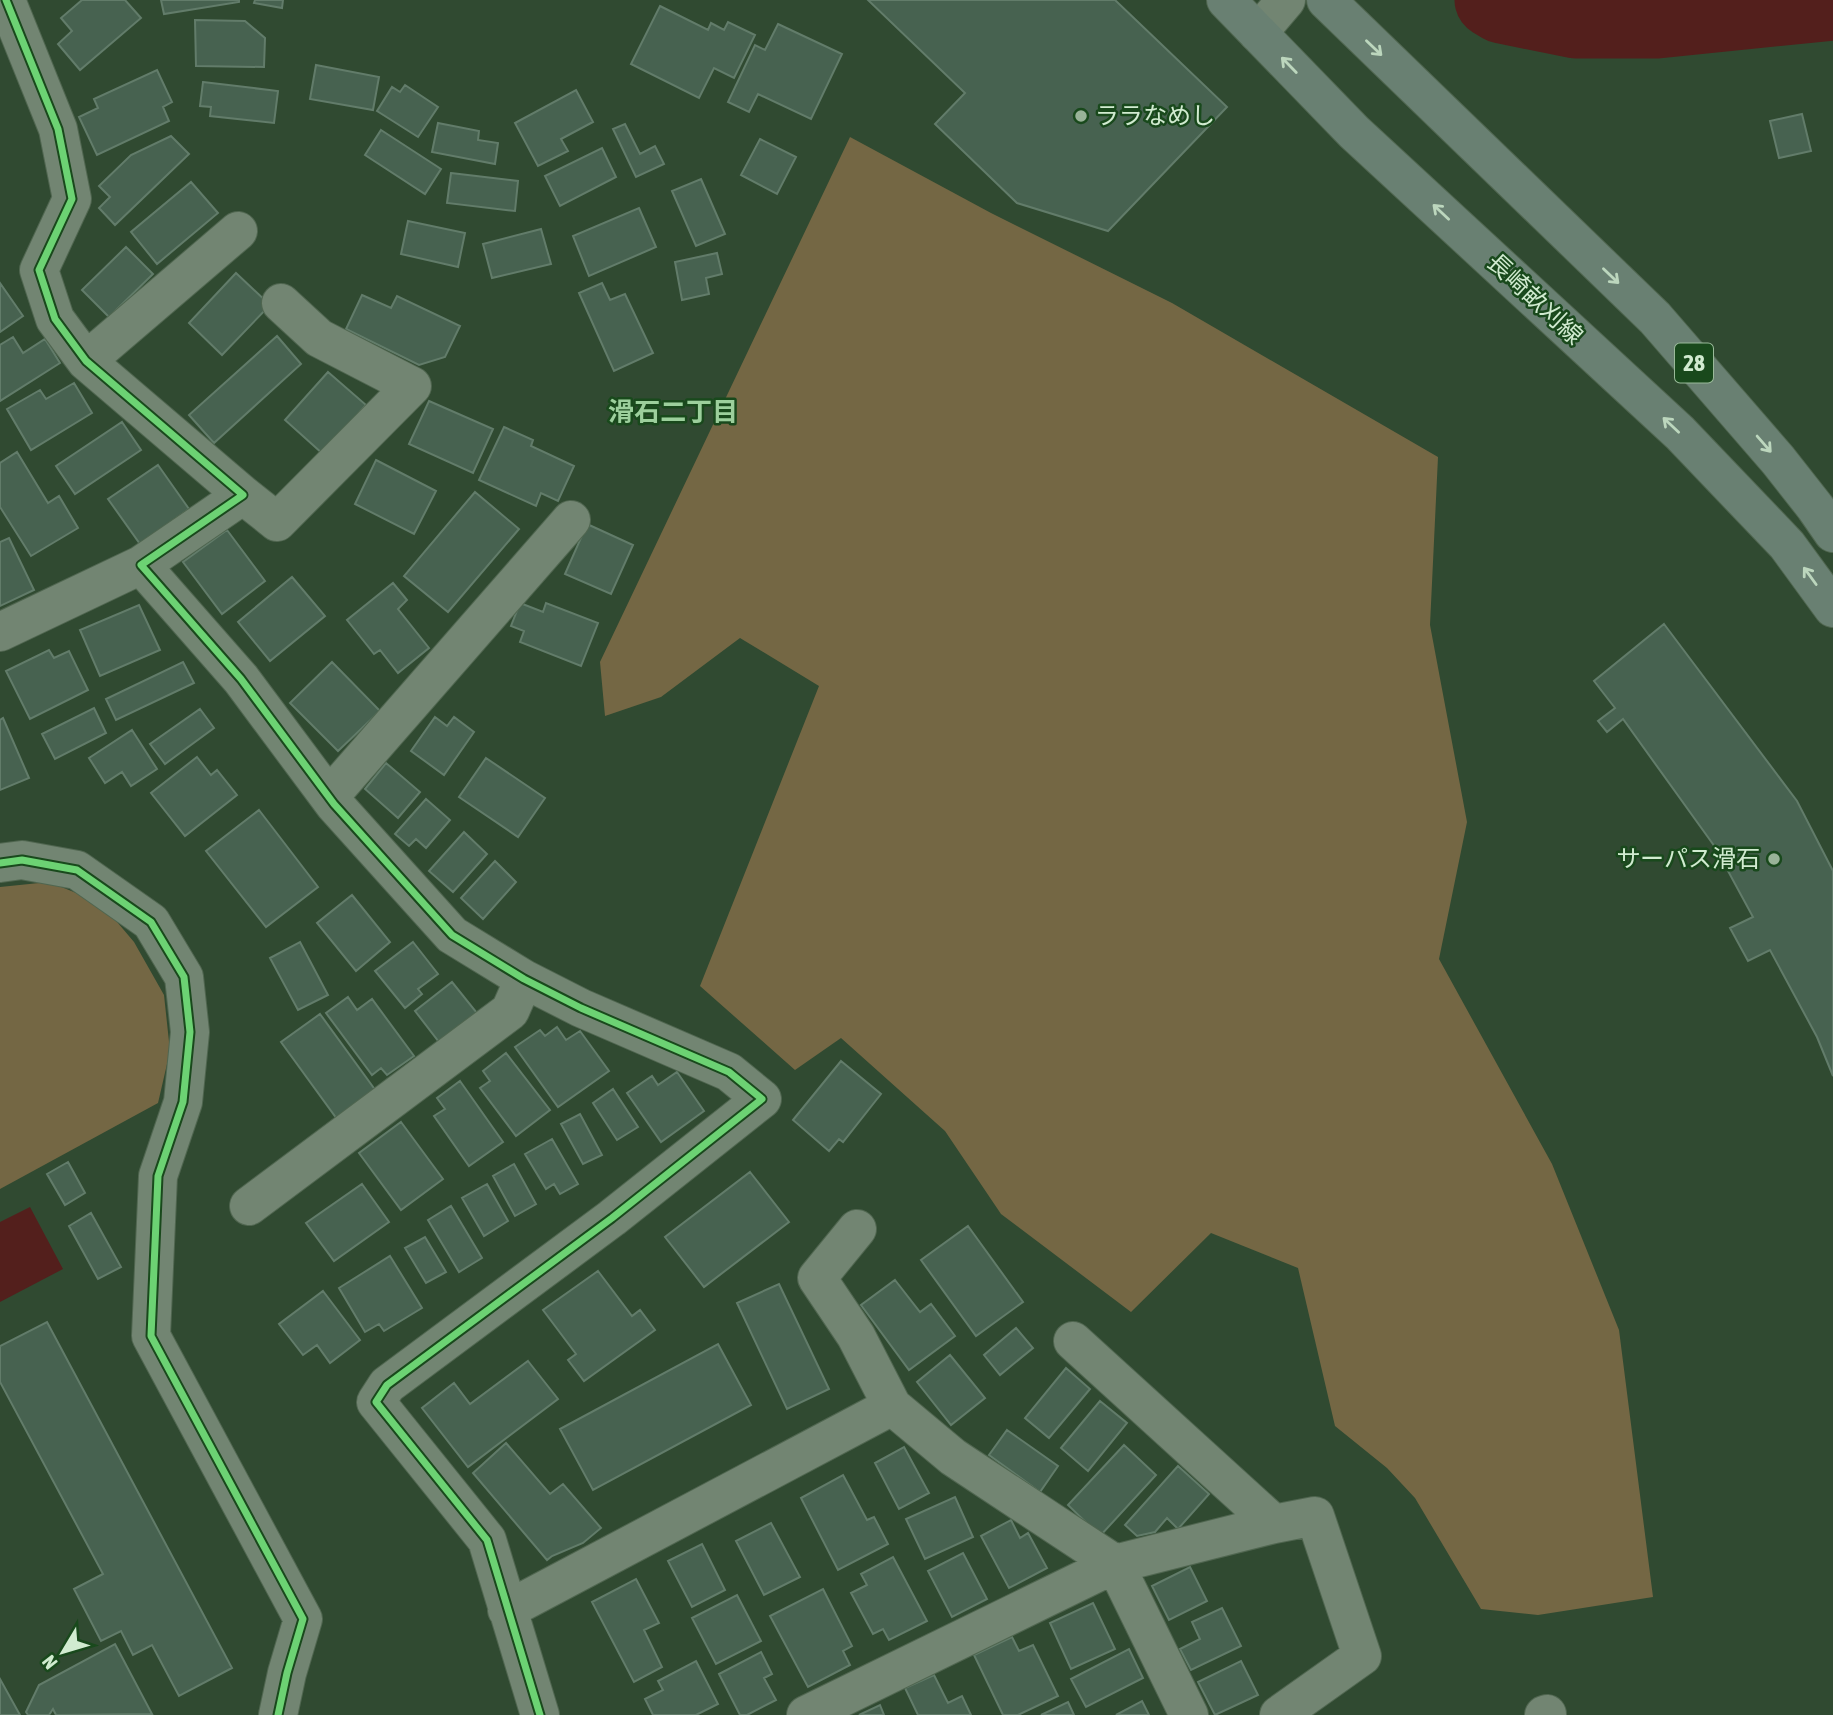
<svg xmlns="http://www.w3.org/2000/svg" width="1833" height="1715" font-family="'Asap Condensed','Noto Sans JP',sans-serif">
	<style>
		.green { fill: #746744 }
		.water { fill: #531f1c }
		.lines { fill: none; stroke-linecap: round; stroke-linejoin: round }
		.river { stroke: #531f1c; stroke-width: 75 }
		.building { fill: #476250; stroke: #627c6a; stroke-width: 2 }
		.minor-casing { stroke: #506650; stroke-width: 40 }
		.major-casing { stroke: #506650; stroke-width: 40 }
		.minor { stroke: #728572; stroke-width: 38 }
		.major { stroke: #698072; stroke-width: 38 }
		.cycleway-casing { stroke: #19491c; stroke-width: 11 }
		.cycleway { stroke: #6cd273; stroke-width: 7 }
		.oneway { stroke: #bcd6bd }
		.poi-dot { fill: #99b398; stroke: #19491c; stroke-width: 2.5 }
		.labels { text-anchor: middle; stroke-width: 5; stroke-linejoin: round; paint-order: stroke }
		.shield { fill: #19491c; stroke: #9aba9a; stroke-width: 2 }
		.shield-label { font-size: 23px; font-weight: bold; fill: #d1ebd0 }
		.poi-label { font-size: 24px; fill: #d1ebd0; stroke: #19491c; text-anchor: start }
		.street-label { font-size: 24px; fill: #d1ebd0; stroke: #19491c }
		.neighbourhood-label { font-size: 26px; font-weight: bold; fill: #9ccf9c; stroke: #19491c }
	</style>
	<rect width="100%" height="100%" fill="#304a31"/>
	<!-- green -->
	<path class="green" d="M850 137 991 213 1172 303 1438 457 1430 625 1467 822 1439 959 1552 1164 1619 1330 1653 1597 1538 1615 1481 1609 1415 1498 1387 1468 1335 1426 1298 1268 1211 1233 1131 1312 1001 1214 945 1131 841 1038 795 1070 700 986 819 686 740 638 661 697 605 716 600 662Z
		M49 882 101 903 134 942 164 995 170 1051 158 1103 0 1189V887Z"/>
	<!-- water -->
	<path class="water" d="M30 1207 63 1269 0 1302V1222Z"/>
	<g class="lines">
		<!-- river -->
		<path class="river" d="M1492 0 1502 6 1576 21H1657L1833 3"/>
	</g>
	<!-- building -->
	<path class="building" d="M82 0H125L141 18 80 70 58 44 72 31 61 18Z
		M161 0H239V2L164 14Z
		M255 0H283L282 8 254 3Z
		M868 0H1115L1227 107 1108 231 1017 203 935 124 965 93Z
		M660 6 708 30 711 23 724 30 728 22 755 35 734 78 714 68 699 98 631 64Z
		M195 20 245 21 265 38 264 67 196 66Z
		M778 24 842 54 811 119 758 94 749 112 728 102 755 45 765 50Z
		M316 65 379 77 373 110 310 99Z
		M157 70 172 102 163 107 169 121 97 155 79 117 98 108 94 99Z
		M203 82 278 91 274 123 210 116 211 107 200 106Z
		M405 85 438 107 418 137 377 111 392 87 400 92Z
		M576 90 593 122 561 139 568 151 538 166 515 123Z
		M1802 114 1811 151 1779 158 1770 121Z
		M438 123 479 131 478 140 498 143 495 164 432 152Z
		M625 124 640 154 655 146 664 164 636 177 613 129Z
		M381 130 441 169 425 194 365 155Z
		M171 136 189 154 115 225 99 208 110 197 99 186 131 155Z
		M760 139 796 157 777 194 741 175Z
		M602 148 616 177 560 206 545 176Z
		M451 173 518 181 515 211 447 203Z
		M701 179 725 234 696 246 672 191Z
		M191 182 218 213 157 264 131 232Z
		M639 208 656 247 589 276 573 236Z
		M408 221 465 233 458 267 401 254Z
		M541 229 551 264 492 278 483 244Z
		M126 247 153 274 109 317 82 290Z
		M717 253 722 274 706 278 709 294 682 300 675 262Z
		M236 273 270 305 222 355 189 323Z
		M0 283 23 316 0 332Z
		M602 283 610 300 625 294 653 353 614 371 579 293Z
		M362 295 391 308 397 296 460 326 445 357 419 365 346 329Z
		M277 336 301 364 214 443 189 415Z
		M13 337 23 353 45 339 60 363 0 401V345Z
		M328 372 366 405 323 454 285 420Z
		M74 383 92 413 31 450 7 409 40 390 46 399Z
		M429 401 493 429 473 473 409 444Z
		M122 422 141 450 75 494 56 466Z
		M504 427 533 440 531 446 574 466 558 501 541 493 536 506 479 480Z
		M17 452 48 503 59 496 78 528 31 556 0 507V463Z
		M376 460 436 491 414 534 355 504Z
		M158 465 189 509 140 544 108 499Z
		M475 492 519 529 448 612 404 576Z
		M587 524 633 545 611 594 565 574Z
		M227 530 265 581 222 614 183 562Z
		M9 538 34 590 0 606V542Z
		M292 577 325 616 270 661 238 622Z
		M393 583 407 600 398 609 429 648 398 673 380 650 374 654 347 620Z
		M520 603 543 612 546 603 598 623 581 666 520 642 524 631 511 626Z
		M139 605 160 650 100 676 80 630Z
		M1664 624 1797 801 1833 871V1076L1817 1037 1770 950 1748 961 1730 928 1753 917 1715 847 1623 719 1607 732 1598 721 1615 708 1594 681Z
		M49 650 54 658 69 651 88 690 30 719 6 671Z
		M183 662 194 683 116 720 106 699Z
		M332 662 380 711 338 751 290 703Z
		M94 708 106 733 55 759 42 734Z
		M200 709 214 728 165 764 150 744Z
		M435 717 447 726 454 717 474 732 444 775 411 751Z
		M3 718 29 778 0 790V720Z
		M132 730 157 769 131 786 122 772 105 783 89 758Z
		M197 757 211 775 217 770 237 795 185 836 151 793Z
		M486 758 545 798 518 837 459 797Z
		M386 763 420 792 398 818 365 789Z
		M426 799 450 820 426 848 416 839 409 846 395 834Z
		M259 810 318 887 266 927 206 851Z
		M464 832 487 854 453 892 429 871Z
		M495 861 516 882 483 919 461 898Z
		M352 895 390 942 356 971 317 923Z
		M300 942 328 995 298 1010 270 958Z
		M413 942 438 974 418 989 422 994 405 1008 375 971Z
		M452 982 477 1013 439 1042 415 1011Z
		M348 997 357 1010 372 999 414 1056 387 1075 381 1068 372 1075 326 1013Z
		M320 1014 376 1091 337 1119 281 1042Z
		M557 1027 566 1040 580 1031 609 1071 558 1107 515 1047 540 1030 545 1036Z
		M506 1053 550 1110 516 1136 480 1088 490 1081 483 1071Z
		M841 1061 881 1094 843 1142 839 1139 829 1151 793 1120Z
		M677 1072 704 1111 661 1142 627 1093 652 1076 658 1085Z
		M460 1081 503 1142 469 1166 434 1116 445 1109 437 1098Z
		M613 1089 638 1127 617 1140 593 1103Z
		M580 1114 602 1155 583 1164 561 1124Z
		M401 1122 443 1179 401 1210 359 1153Z
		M552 1139 578 1184 560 1194 554 1184 546 1189 525 1154Z
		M68 1162 85 1193 65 1205 47 1174Z
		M514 1164 536 1204 515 1216 493 1176Z
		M750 1172 789 1222 704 1287 665 1237Z
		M362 1184 389 1222 334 1261 306 1223Z
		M487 1184 508 1221 484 1236 462 1198Z
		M451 1206 482 1258 459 1272 428 1220Z
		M91 1213 121 1267 98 1279 69 1226Z
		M968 1226 1023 1302 976 1336 921 1260Z
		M425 1237 446 1272 426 1283 405 1248Z
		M390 1256 422 1308 384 1331 379 1324 365 1332 339 1288Z
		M598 1271 632 1316 640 1310 655 1330 584 1381 568 1360 576 1354 543 1310Z
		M895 1280 920 1312 931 1304 955 1336 909 1370 861 1305Z
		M779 1284 829 1389 787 1409 737 1303Z
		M323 1291 360 1340 330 1363 317 1345 303 1355 279 1324Z
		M47 1322 232 1668 179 1696 152 1645 133 1655 121 1631 101 1641 74 1589 103 1574 0 1382V1346Z
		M1016 1328 1033 1348 1000 1375 984 1355Z
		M718 1344 751 1405 593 1490 560 1429Z
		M950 1355 985 1398 951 1425 917 1382Z
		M528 1361 558 1399 468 1467 422 1408 454 1383 470 1404Z
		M1066 1368 1090 1389 1049 1438 1025 1418Z
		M1100 1401 1127 1423 1088 1471 1061 1448Z
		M1007 1430 1058 1466 1040 1492 989 1455Z
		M506 1443 550 1494 563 1484 601 1528 583 1543 552 1556 547 1560 473 1473Z
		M1124 1445 1156 1475 1100 1536 1068 1505Z
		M904 1447 929 1493 899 1509 875 1463Z
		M1178 1466 1209 1494 1178 1529 1167 1518 1155 1532 1137 1536 1125 1525Z
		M843 1475 867 1520 874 1517 888 1544 838 1570 801 1498Z
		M955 1497 973 1537 925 1559 906 1519Z
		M1011 1520 1020 1538 1028 1533 1047 1568 1009 1588 981 1536Z
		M771 1523 800 1577 764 1595 736 1541Z
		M702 1544 725 1590 692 1607 668 1561Z
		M963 1553 987 1599 952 1617 928 1571Z
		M893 1557 927 1621 889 1640 883 1629 873 1634 851 1593 867 1585 861 1574Z
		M1190 1567 1207 1601 1169 1620 1152 1586Z
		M636 1579 659 1623 644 1630 662 1667 634 1682 592 1602Z
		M823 1589 852 1646 843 1651 850 1665 808 1687 770 1616Z
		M737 1595 761 1641 716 1664 692 1618Z
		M1093 1603 1115 1649 1071 1669 1050 1623Z
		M1222 1608 1241 1646 1191 1670 1180 1649 1200 1639 1192 1622Z
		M1012 1637 1019 1651 1033 1645 1058 1696 1018 1715H1003L974 1655Z
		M115 1644 152 1714 56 1715 53 1709 49 1715H28L26 1712 39 1685Z
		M1129 1649 1143 1678 1086 1707 1071 1679Z
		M761 1652 772 1674 764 1678 776 1700 747 1715H740L719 1674Z
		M696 1661 718 1704 696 1715H653L645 1699 663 1690 658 1681Z
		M1241 1661 1258 1695 1215 1715 1198 1682Z
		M934 1675 948 1703 962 1696 971 1715H918L905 1688Z
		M0 1679 20 1715H0Z
		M1142 1701 1149 1715H1116Z
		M1068 1702 1074 1715H1041Z
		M880 1705 884 1715H859Z"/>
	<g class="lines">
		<!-- minor casing -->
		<g class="minor-casing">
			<path id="minor" d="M6 0 58 129 72 199 39 270 55 319 86 361 243 495 141 565 241 679 334 804 452 935 524 979 581 1008 729 1072 762 1099 612 1218 387 1385 376 1402 487 1540 540 1715
				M1258 33 1286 0
				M86 361 238 231
				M243 495 277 522 412 386 319 338 281 303
				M0 632 141 565
				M329 797 571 520
				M0 863 22 860 77 870 151 922 184 977 190 1032 183 1102 158 1176 151 1336 303 1619 287 1673 278 1715
				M249 1206 510 1011 524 979
				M857 1229 817 1278 856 1336 892 1406
				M1073 1341 1274 1524
				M507 1610 892 1406 953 1457 1115 1564 1189 1715
				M806 1715 1115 1564 1274 1524 1315 1516 1362 1656 1279 1715
				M1544 1715 1547 1714"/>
		</g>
		<!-- major casing -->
		<g class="major-casing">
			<path id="major" d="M1226 0 1354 132 1680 433 1787 545 1833 608
				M1326 0 1655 318 1778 460 1815 507 1833 533"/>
		</g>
		<!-- minor -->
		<use href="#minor" class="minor"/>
		<!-- major -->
		<use href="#major" class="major"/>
		<!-- cycleway casing -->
		<g class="cycleway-casing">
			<path id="cycleway" d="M6 0 58 129 72 199 39 270 55 319 86 361 243 495 141 565 241 679 334 804 452 935 524 979 581 1008 729 1072 762 1099 612 1218 387 1385 376 1402 487 1540 540 1715
				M0 863 22 860 77 870 151 922 184 977 190 1032 183 1102 158 1176 151 1336 303 1619 287 1673 278 1715"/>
		</g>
		<!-- cycleway -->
		<use href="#cycleway" class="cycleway"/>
	</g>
	<!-- one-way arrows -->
	<defs><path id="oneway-shaft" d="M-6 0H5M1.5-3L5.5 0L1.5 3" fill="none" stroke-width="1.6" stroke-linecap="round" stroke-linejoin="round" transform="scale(1.75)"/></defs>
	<g class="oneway">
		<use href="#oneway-shaft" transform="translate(1374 48) rotate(44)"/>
		<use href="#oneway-shaft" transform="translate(1289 65) rotate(-134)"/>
		<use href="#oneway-shaft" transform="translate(1441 212) rotate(-137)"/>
		<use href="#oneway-shaft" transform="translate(1611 276) rotate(44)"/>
		<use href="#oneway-shaft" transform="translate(1671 425) rotate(-137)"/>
		<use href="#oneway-shaft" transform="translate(1764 444) rotate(49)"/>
		<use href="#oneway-shaft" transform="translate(1810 576) rotate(-126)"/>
	</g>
	<!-- markers -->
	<g class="poi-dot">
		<circle cx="1081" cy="116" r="7"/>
		<circle cx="1774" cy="859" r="7"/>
	</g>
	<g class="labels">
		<!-- shield labels -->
		<rect class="shield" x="1675" y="343.5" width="38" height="39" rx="5"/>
		<g class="shield-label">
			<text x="1694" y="371">28</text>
		</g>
		<!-- poi labels -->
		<g class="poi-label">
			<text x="1095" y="124">ララなめし</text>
			<text x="1760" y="867" text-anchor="end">サーパス滑石</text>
		</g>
		<!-- street labels -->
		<g class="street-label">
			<text transform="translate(1535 299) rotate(43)" y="8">長崎畝刈線</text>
		</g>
		<!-- neighbourhood labels -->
		<g class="neighbourhood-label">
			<text x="673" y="421">滑石二丁目</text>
		</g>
	</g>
	<!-- north arrow -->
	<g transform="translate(63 1652) rotate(232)" stroke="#19491c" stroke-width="5" paint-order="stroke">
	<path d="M0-5L12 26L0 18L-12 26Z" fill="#d1ebd0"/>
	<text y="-10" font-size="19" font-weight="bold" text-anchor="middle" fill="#d1ebd0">N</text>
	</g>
</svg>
